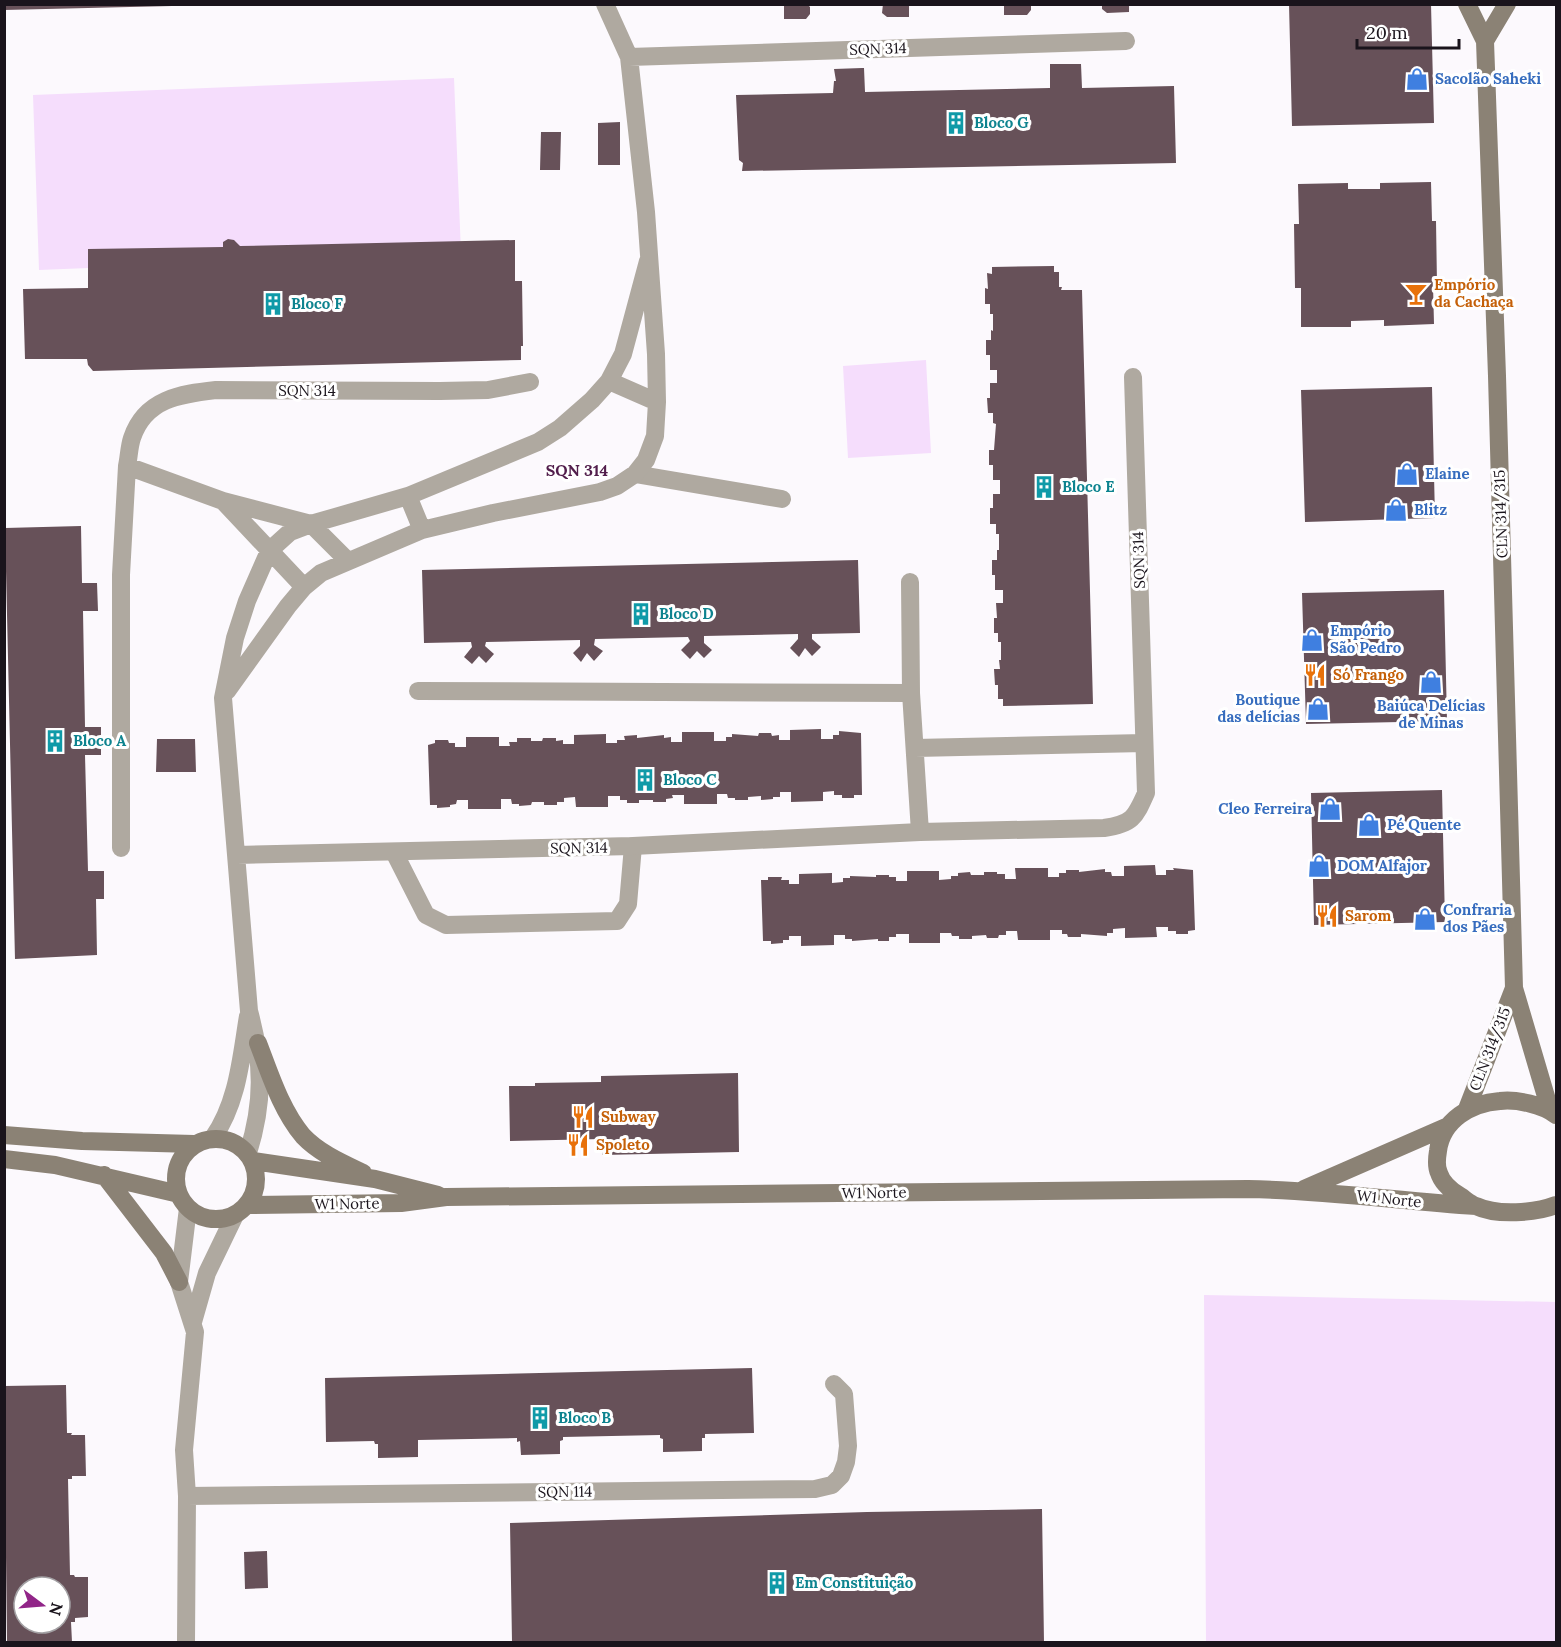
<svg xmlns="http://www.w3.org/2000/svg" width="1561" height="1647" font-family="Lora,serif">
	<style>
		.green { fill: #f5ddfc }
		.building { fill: #675159; fill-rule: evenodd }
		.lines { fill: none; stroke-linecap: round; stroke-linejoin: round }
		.lane { stroke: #afa9a0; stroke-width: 18 }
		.street { stroke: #afa9a0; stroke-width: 18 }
		.secondary { stroke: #8b8275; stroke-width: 18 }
		.labels { text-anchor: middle; stroke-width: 6; stroke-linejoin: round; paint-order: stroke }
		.street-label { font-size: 15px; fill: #1a141c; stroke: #fff }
		.shop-label { font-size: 15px; font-weight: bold; fill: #366cbe; stroke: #fff; text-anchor: start }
		.culture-label { font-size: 15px; font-weight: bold; fill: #0d838f; stroke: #fff; text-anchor: start }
		.food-label { font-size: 15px; font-weight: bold; fill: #c56008; stroke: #fff; text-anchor: start }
		.neighbourhood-label { font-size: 16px; font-weight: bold; fill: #521e4c; stroke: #fff }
	</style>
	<rect width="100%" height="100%" fill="#fcf9fd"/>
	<!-- green -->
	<path class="green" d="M454 78 461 253 39 270 33 95Z
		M926 360 931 453 848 458 843 366Z
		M1204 1295 1556 1302V1642H1206Z"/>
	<!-- building -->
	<path class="building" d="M4 4H172V6L4 10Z
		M784 4H807L810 7V14L806 19H784Z
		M883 4H909V17H887L882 13Z
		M1004 4H1031V10L1027 15H1004Z
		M1102 4H1129V12L1107 13 1102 9Z
		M1289 4H1431L1434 123 1292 126Z
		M1050 64H1081L1082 88 1174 86 1176 163 742 171 743 163 739 160 736 95 833 93 834 81H836L834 69 862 68H864L865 92 1050 88Z
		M620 122V165H598V123Z
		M541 132H561L560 170H540Z
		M1431 182 1432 221H1436L1437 285H1433L1434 324 1384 326V320L1351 321V327H1301V288H1295L1294 224H1299L1298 184 1348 183V189H1380V183Z
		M228 239 234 240 240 246 515 240V281H522L523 346H521V360L93 371 88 365 87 359H25L23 289 88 288V249L223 247V242Z
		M1054 266V272H1059V287H1062L1061 290H1082L1093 704 1003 706V699H998V685H995L994 669H1000L999 660H1001V642H998V633H994V618H997L996 603H1003V590H995V575H992V560H997V550H999V534H996V524H990V508H993V494H1000V480H993V465H989V450H994L996 424 993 423V413H988L987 398H990V383H997V370H990V355H986V340H991V330L993 331V314H990V304H985V288L988 289 987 273 992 274V267Z
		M1432 387 1435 518 1305 522 1301 390Z
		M81 526 82 583H97L98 611H83L85 727H101V755H85L88 871H104V899H96L97 955 15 959 5 528Z
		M858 560 860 633 812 634V639L821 647 812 656 805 648 799 657 790 648 798 639V634L704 636V643L712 650 704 658 697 651 690 659 681 650 690 641 688 637 595 639 594 645 603 651 594 661 587 653 581 662 573 653 580 646V640L486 642 485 646 494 654 486 663 479 656 472 664 464 657 472 647 471 642 424 643 422 570Z
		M1444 590 1447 721 1306 724 1302 593Z
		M821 729V739H833V735H839V731L861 733 862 795H854V798H842V795H834V791L823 792V801L791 802V792H780V797H773V799L761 800V796L748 797V800H735V798H728L727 794H717V804H684V795H672L673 798 666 799V802H653V800H639V803H627V800H620V796H608V807H576L575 797 564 798V802H557V805H544V802H532L531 805 519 806V804H512L511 799H501V809H468V800H457L456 804 450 805V807L437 808V805H430L428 745 435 743V740H448L449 743H455V747H466V737H499V746H510L509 742H517V738H531V741H542L543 738H556V741L563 740V744H574V735L606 734V743H617V740H625L624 736 637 735V738L664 735V738L671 737V742H682V732H714V741H726V737H732V734L758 736 759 733H771L772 736 779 735V740H790V730Z
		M157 739H195L196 772H156Z
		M1442 790 1445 922 1314 925 1311 793Z
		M1155 865 1156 875H1166V870H1174L1173 868 1193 870 1195 930 1188 931V934H1176V931H1168V927H1156L1157 937 1125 938V928L1113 929V933H1107V936L1081 934V937H1068L1067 934H1062V930H1050V940H1018L1017 931H1006V935H999L998 938H987L986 935 972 936V939H959V936H952L951 933H940V943H909V934H896V937H889V941H878V939L852 941V939H845V935H834V945L801 946V936H789V940H783V943L771 944V941H763L761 880H768V877H782L781 880H789V884H799V874L832 873V883L843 882V878H850V876L876 877V875H889V877H896V881H907V871H939V880L951 879V876H958V873L970 872 971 875H984V872H997V874H1005V879H1016L1015 868H1048V877H1059V873H1066V870H1079V872L1105 869V872H1111L1112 876H1124V866Z
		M738 1073 739 1152 602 1155V1139L510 1141 509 1086H535V1083L601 1082V1076Z
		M752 1368 754 1433 705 1434V1438H702V1451L663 1452V1439L660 1438V1435L563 1437V1440L560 1441V1454L521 1455 520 1441 517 1442V1438L418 1440V1457L378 1458V1444H375L374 1441 326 1442 325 1378Z
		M66 1385 67 1433H72L71 1435H85L86 1476H72V1479H68L70 1575H74L75 1577H88V1617L75 1618V1622H71L72 1642H7L4 1386ZM24 1587H60V1623H24Z
		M1042 1509 1044 1642H512L510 1523 867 1512Z
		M267 1551 268 1588 245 1589 244 1552Z"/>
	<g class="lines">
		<!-- lane -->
		<path class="lane" d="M635 474 782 499
			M394 852 426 915 446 925 617 921 628 904 633 846"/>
		<!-- street -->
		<path class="street" d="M629 57 1126 41
			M609 381 657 402
			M408 496 422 530
			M223 501 304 587
			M348 561 311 524 223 501 127 466C129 457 129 447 132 438 145 399 180 394 216 390L440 391 488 390 530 382
			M910 582 911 693 920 832
			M227 691 288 606 304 587 321 573 422 530 493 513 600 492 617 486 635 474 646 460 655 436 657 402 656 354 646 212 629 57 605 4
			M418 691 911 693
			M915 748 1144 743
			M121 848V575L127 466
			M237 855 633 846 920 832 1104 828C1132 824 1135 818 1146 793L1133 377
			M213 1138C238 1102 241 1058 248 1016
			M248 1153C264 1102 263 1062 249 1011L223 698 235 638 247 601 269 551 290 532 311 524 408 496 538 442 560 428 592 400 609 381 623 354 648 261
			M193 1322 207 1273 235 1215
			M187 1496 815 1489 832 1485 841 1476 846 1462 848 1446 844 1394 834 1384
			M186 1642 187 1496 184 1450 195 1332 179 1282 188 1208"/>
		<!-- secondary -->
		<path class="secondary" d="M1467 4 1485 41 1497 376 1514 988 1550 1110
			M1485 41 1507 4
			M258 1043C270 1074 281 1110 303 1136 319 1153 342 1163 363 1173
			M1467 1109 1514 988
			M1556 1115C1543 1105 1517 1099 1500 1101 1471 1103 1442 1120 1438 1151 1437 1157 1436 1167 1439 1173 1442 1183 1452 1191 1460 1196 1465 1199 1470 1204 1476 1206 1497 1216 1535 1213 1556 1205
			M4 1135 82 1141 194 1144
			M176 1179a40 40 0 1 1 80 0a40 40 0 1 1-80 0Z
			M4 1159 55 1165 179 1194
			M253 1161 375 1179 438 1195
			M104 1175 164 1253 179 1282
			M1304 1189 1446 1127
			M248 1205 401 1203 446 1197 1248 1189C1324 1190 1400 1201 1476 1206"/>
	</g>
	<!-- icons -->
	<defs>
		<g id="shop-bare" transform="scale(1.8)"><path d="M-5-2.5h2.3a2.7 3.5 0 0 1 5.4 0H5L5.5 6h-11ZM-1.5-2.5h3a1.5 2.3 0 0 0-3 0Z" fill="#3f7fe0" stroke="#fff" stroke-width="2.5" paint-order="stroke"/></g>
		<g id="building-bare" transform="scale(1.8)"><path d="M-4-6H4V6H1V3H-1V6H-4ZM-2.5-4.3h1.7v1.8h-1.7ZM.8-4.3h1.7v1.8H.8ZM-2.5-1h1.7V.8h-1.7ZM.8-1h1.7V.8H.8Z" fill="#0f9aa8" stroke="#fff" stroke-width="2.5" paint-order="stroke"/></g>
		<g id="bar-bare" transform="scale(1.8)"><path d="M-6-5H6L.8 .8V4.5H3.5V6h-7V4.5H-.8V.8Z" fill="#e8710a" stroke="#fff" stroke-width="2.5" paint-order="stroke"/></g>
		<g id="restaurant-bare" transform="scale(1.8)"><path d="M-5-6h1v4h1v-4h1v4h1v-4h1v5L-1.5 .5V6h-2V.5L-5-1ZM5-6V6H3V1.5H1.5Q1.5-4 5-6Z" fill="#e8710a" stroke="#fff" stroke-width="2.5" paint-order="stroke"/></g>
	</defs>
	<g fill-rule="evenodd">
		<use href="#shop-bare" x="1417" y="79"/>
		<use href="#building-bare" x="956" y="123"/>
		<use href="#bar-bare" x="1416" y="294"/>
		<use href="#building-bare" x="273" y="304"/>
		<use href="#shop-bare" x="1407" y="474"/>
		<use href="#building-bare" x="1044" y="487"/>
		<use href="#shop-bare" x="1396" y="510"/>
		<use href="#building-bare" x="641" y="614"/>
		<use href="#shop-bare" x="1312" y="640"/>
		<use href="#restaurant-bare" x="1315" y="675"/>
		<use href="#shop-bare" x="1431" y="682"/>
		<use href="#shop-bare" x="1318" y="709"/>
		<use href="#building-bare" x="55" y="741"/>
		<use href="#building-bare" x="645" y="780"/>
		<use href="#shop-bare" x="1330" y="809"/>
		<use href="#shop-bare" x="1369" y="825"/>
		<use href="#shop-bare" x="1319" y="866"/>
		<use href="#restaurant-bare" x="1327" y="916"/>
		<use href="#shop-bare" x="1425" y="919"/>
		<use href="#restaurant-bare" x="583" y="1117"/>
		<use href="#restaurant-bare" x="578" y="1145"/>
		<use href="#building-bare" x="540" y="1418"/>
		<use href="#building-bare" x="777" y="1583"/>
	</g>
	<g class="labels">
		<!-- street labels -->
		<g class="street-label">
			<text transform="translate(878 49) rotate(-2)" y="5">SQN 314</text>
			<text x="307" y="396">SQN 314</text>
			<text transform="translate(1501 514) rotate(-92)" y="5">CLN 314/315</text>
			<text transform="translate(1139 560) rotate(-92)" y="5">SQN 314</text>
			<text transform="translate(579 848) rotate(-1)" y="5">SQN 314</text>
			<text transform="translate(1490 1049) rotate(-69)" y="5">CLN 314/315</text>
			<text transform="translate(874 1193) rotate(-1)" y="5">W1 Norte</text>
			<text transform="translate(1389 1199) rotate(6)" y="5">W1 Norte</text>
			<text transform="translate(347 1204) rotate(-1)" y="5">W1 Norte</text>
			<text transform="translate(565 1492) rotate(-1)" y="5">SQN 114</text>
		</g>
		<!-- shop labels -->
		<g class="shop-label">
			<text x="1435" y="84">Sacolão Saheki</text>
			<text x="1425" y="479">Elaine</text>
			<text x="1414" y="515">Blitz</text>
			<text x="1330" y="636">Empório<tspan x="1330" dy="17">São Pedro</tspan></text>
			<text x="1300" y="705" text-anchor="end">Boutique<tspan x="1300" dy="17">das delícias</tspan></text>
			<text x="1431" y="711" text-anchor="middle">Baiúca Delícias<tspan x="1431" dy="17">de Minas</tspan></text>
			<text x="1312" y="814" text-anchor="end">Cleo Ferreira</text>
			<text x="1387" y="830">Pé Quente</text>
			<text x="1337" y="871">DOM Alfajor</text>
			<text x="1443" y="915">Confraria<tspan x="1443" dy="17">dos Pães</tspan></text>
		</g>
		<!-- culture labels -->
		<g class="culture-label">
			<text x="974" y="128">Bloco G</text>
			<text x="291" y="309">Bloco F</text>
			<text x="1062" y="492">Bloco E</text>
			<text x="659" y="619">Bloco D</text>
			<text x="73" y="746">Bloco A</text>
			<text x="663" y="785">Bloco C</text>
			<text x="558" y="1423">Bloco B</text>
			<text x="795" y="1588">Em Constituição</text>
		</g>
		<!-- food labels -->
		<g class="food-label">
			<text x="1434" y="290">Empório<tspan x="1434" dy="17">da Cachaça</tspan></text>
			<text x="1333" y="680">Só Frango</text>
			<text x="1345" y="921">Sarom</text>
			<text x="601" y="1122">Subway</text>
			<text x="596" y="1150">Spoleto</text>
		</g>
		<!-- neighbourhood labels -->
		<g class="neighbourhood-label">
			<text x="577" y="476">SQN 314</text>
		</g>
	</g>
	<!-- border -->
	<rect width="1561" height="1647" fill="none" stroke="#1a141c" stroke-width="12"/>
	<!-- north arrow -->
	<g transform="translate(42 1605) rotate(106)"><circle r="28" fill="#ffffff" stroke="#a3a1a4" stroke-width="1.5"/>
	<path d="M0-4.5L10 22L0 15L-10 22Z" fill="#912588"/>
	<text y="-9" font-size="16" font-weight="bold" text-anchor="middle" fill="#1a141c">N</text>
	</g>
	<!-- scale -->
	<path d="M1357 39v9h102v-9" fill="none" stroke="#1a141c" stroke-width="3"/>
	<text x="1366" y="39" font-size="18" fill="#1a141c" stroke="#ffffff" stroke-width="4.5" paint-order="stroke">20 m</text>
</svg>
